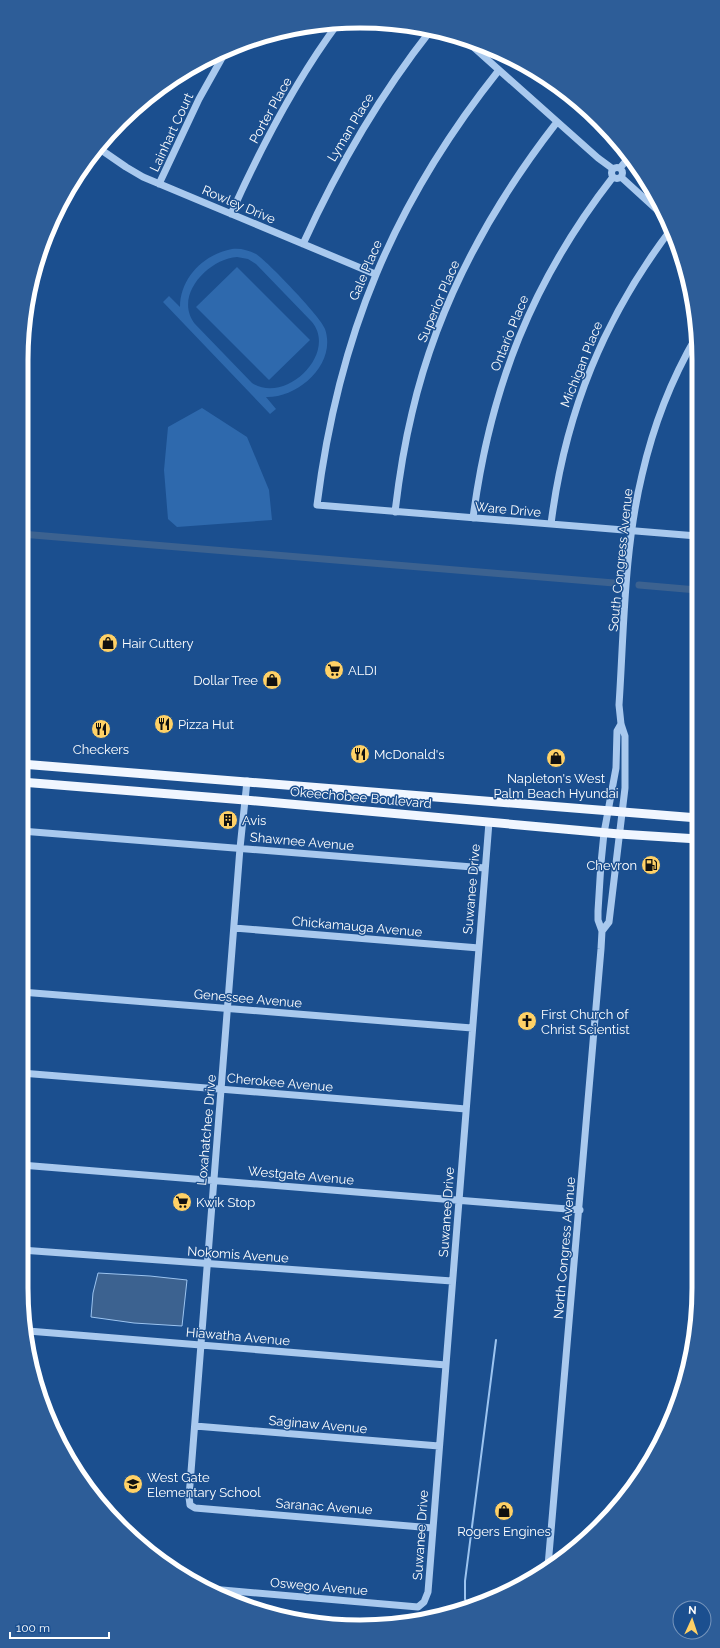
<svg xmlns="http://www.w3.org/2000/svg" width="720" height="1648" font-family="Raleway,sans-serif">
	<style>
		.green { fill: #2e69ad; fill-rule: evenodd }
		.water { fill: #3c6290; stroke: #9cc4f0 }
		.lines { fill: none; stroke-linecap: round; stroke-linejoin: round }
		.stream { stroke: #9cc4f0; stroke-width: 2 }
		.canal { stroke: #3c6290; stroke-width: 7 }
		.minor { stroke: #a9c9ee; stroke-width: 7 }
		.major { stroke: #f0f6ff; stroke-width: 9 }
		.labels { text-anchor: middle; stroke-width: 3; stroke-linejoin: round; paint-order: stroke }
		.street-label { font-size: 13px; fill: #fff; stroke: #1b4f8f }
		.poi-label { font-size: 13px; fill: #fff; stroke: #1b4f8f; text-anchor: start }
		.rim { fill: none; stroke: #fff; stroke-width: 5 }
	</style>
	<rect width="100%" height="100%" fill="#1b4f8f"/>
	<!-- green -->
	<path class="green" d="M232 249C240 248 248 250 256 254 266 260 322 318 325 329 337 364 298 398 266 397L276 409 270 414 163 302 169 296 180 307C180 278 204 254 232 249ZM237 257 248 259 256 264 312 322C338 354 285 405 252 383L195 324C173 296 208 259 237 257Z
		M237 267 310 340 269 380 196 307Z
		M202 408 247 437 269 490 272 520 177 527 168 519 164 470 168 427Z"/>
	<!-- water -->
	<path class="water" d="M699 1125V1189L692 1188Z
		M98 1273 150 1276 187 1280 182 1326 134 1323 91 1317 93 1293Z"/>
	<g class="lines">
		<!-- stream -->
		<path class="stream" d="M468 1605 465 1599V1581L496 1340"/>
		<!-- canal -->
		<path class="canal" d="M21 534 614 583
			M639 585 697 590"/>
		<!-- minor -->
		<path class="minor" d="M462 37 598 158 613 169
			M499 70C393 203 338 337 317 505L697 536
			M97 147 126 167 143 177 375 274
			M611.5 173a5.5 5.5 0 1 1 11 0a5.5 5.5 0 1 1-11 0Z
			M620 168 630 156
			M621 177 667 219
			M159 184 199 99 227 49
			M231 214C261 147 295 81 339 22
			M303 244C338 167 379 96 431 30
			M395 512C399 478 404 446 412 413 437 305 490 208 557 122
			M473 518C490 388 532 281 613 177
			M551 524C565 413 604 317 672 228
			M247 781 240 848 189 1497 190 1505 195 1508 433 1528
			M21 831 485 868
			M234 928 479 948
			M602 931 609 922 625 788V736L621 724 619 705C624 630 624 549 642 475 653 427 671 380 696 337
			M21 992 472 1028
			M21 1073 466 1109
			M21 1165 580 1210
			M21 1250 452 1281
			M28 1331 446 1365
			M195 1426 439 1446
			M548 1566 601 949 602 931 598 920V911L601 863 604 833 616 768 617 731 621 724
			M211 1589 418 1607 424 1602 428 1592 489 822"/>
		<!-- major -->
		<path class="major" d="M21 764 698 818
			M21 782 245 800 619 834 698 839"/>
	</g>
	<!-- icons -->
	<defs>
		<g id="shop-disc" transform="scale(1)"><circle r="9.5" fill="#ffd166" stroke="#1b4f8f"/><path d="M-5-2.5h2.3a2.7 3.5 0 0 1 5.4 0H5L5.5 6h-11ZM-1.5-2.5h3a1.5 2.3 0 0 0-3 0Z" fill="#111"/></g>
		<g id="supermarket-disc" transform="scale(1)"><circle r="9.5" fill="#ffd166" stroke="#1b4f8f"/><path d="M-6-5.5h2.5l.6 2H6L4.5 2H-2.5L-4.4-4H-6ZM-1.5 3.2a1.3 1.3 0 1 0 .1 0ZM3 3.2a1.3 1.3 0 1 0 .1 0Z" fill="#111"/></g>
		<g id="restaurant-disc" transform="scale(1)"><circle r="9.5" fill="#ffd166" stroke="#1b4f8f"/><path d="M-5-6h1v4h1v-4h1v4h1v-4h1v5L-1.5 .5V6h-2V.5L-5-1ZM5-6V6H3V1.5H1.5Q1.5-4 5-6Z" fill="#111"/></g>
		<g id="building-disc" transform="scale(1)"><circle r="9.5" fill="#ffd166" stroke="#1b4f8f"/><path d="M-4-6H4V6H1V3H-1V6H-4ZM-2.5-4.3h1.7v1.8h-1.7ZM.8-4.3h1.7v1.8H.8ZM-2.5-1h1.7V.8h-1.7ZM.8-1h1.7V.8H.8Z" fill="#111"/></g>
		<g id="fuel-disc" transform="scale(1)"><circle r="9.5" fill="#ffd166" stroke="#1b4f8f"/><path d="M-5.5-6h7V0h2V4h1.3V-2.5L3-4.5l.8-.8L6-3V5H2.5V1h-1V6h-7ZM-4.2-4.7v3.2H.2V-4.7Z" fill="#111"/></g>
		<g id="church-disc" transform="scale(1)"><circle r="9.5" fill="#ffd166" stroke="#1b4f8f"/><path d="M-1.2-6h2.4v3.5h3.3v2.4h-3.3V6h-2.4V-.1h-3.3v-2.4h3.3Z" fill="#111"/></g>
		<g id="school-disc" transform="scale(1)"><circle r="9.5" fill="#ffd166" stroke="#1b4f8f"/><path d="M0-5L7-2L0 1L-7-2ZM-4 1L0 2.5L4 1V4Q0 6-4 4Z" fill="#111"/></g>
	</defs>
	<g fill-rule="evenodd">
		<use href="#shop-disc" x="108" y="643"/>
		<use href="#supermarket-disc" x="334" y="670"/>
		<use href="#shop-disc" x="272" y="680"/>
		<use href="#restaurant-disc" x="164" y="724"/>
		<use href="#restaurant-disc" x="101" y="729"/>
		<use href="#restaurant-disc" x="360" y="754"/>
		<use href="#shop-disc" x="556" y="758"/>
		<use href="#building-disc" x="228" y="820"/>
		<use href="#fuel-disc" x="651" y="865"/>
		<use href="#church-disc" x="527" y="1021"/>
		<use href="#supermarket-disc" x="182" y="1202"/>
		<use href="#school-disc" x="133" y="1484"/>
		<use href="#shop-disc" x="504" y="1511"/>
	</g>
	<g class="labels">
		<!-- street labels -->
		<g class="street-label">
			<text transform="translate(270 110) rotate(-61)" y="5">Porter Place</text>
			<text transform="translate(350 127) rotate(-59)" y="5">Lyman Place</text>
			<text transform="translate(171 132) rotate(-65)" y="5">Lainhart Court</text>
			<text transform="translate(239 204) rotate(23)" y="5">Rowley Drive</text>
			<text transform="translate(365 270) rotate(-67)" y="5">Gale Place</text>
			<text transform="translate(438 301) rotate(-67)" y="5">Superior Place</text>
			<text transform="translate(509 333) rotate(-68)" y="5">Ontario Place</text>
			<text transform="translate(581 364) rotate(-68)" y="5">Michigan Place</text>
			<text transform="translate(508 509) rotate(5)" y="5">Ware Drive</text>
			<text transform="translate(620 560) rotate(-84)" y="5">South Congress Avenue</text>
			<text transform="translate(361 797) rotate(5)" y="5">Okeechobee Boulevard</text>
			<text transform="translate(302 841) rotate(5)" y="5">Shawnee Avenue</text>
			<text transform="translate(471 889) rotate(-85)" y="5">Suwanee Drive</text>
			<text transform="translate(357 926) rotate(5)" y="5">Chickamauga Avenue</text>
			<text transform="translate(248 998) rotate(5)" y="5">Genessee Avenue</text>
			<text transform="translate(280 1082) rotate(5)" y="5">Cherokee Avenue</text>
			<text transform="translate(206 1130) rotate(-85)" y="5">Loxahatchee Drive</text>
			<text transform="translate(301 1175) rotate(5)" y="5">Westgate Avenue</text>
			<text transform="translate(446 1212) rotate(-86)" y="5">Suwanee Drive</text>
			<text transform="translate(564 1248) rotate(-85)" y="5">North Congress Avenue</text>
			<text transform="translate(238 1254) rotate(4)" y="5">Nokomis Avenue</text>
			<text transform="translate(238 1336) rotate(5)" y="5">Hiawatha Avenue</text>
			<text transform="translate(318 1424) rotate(5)" y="5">Saginaw Avenue</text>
			<text transform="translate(324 1506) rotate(4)" y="5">Saranac Avenue</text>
			<text transform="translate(420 1535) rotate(-86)" y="5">Suwanee Drive</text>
			<text transform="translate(319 1586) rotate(5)" y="5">Oswego Avenue</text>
		</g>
		<!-- poi labels -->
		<g class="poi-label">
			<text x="122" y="648">Hair Cuttery</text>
			<text x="348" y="675">ALDI</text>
			<text x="258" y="685" text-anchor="end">Dollar Tree</text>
			<text x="178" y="729">Pizza Hut</text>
			<text x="101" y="754" text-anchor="middle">Checkers</text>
			<text x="374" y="759">McDonald's</text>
			<text x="556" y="783" text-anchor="middle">Napleton's West<tspan x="556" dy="15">Palm Beach Hyundai</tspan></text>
			<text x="242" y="825">Avis</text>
			<text x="637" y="870" text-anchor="end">Chevron</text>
			<text x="541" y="1019">First Church of<tspan x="541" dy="15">Christ Scientist</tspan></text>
			<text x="196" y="1207">Kwik Stop</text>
			<text x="147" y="1482">West Gate<tspan x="147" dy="15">Elementary School</tspan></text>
			<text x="504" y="1536" text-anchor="middle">Rogers Engines</text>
		</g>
	</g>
	<!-- crop -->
	<path d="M0 0H720V1648H0ZM360 28H360A332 332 0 0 1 692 360V1288A332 332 0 0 1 360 1620H360A332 332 0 0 1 28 1288V360A332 332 0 0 1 360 28Z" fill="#2d5d98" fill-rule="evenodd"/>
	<path class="rim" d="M360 28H360A332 332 0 0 1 692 360V1288A332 332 0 0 1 360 1620H360A332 332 0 0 1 28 1288V360A332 332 0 0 1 360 28Z"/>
	<!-- north arrow -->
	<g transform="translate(692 1620) rotate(3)"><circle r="19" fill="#1b4f8f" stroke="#7695bc"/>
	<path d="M0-3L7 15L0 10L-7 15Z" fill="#ffd166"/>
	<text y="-6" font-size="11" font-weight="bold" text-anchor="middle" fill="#ffffff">N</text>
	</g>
	<!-- scale -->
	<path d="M10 1632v6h99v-6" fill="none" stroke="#ffffff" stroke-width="2"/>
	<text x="16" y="1632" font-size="12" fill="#ffffff" stroke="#1b4f8f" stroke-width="3" paint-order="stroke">100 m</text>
</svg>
